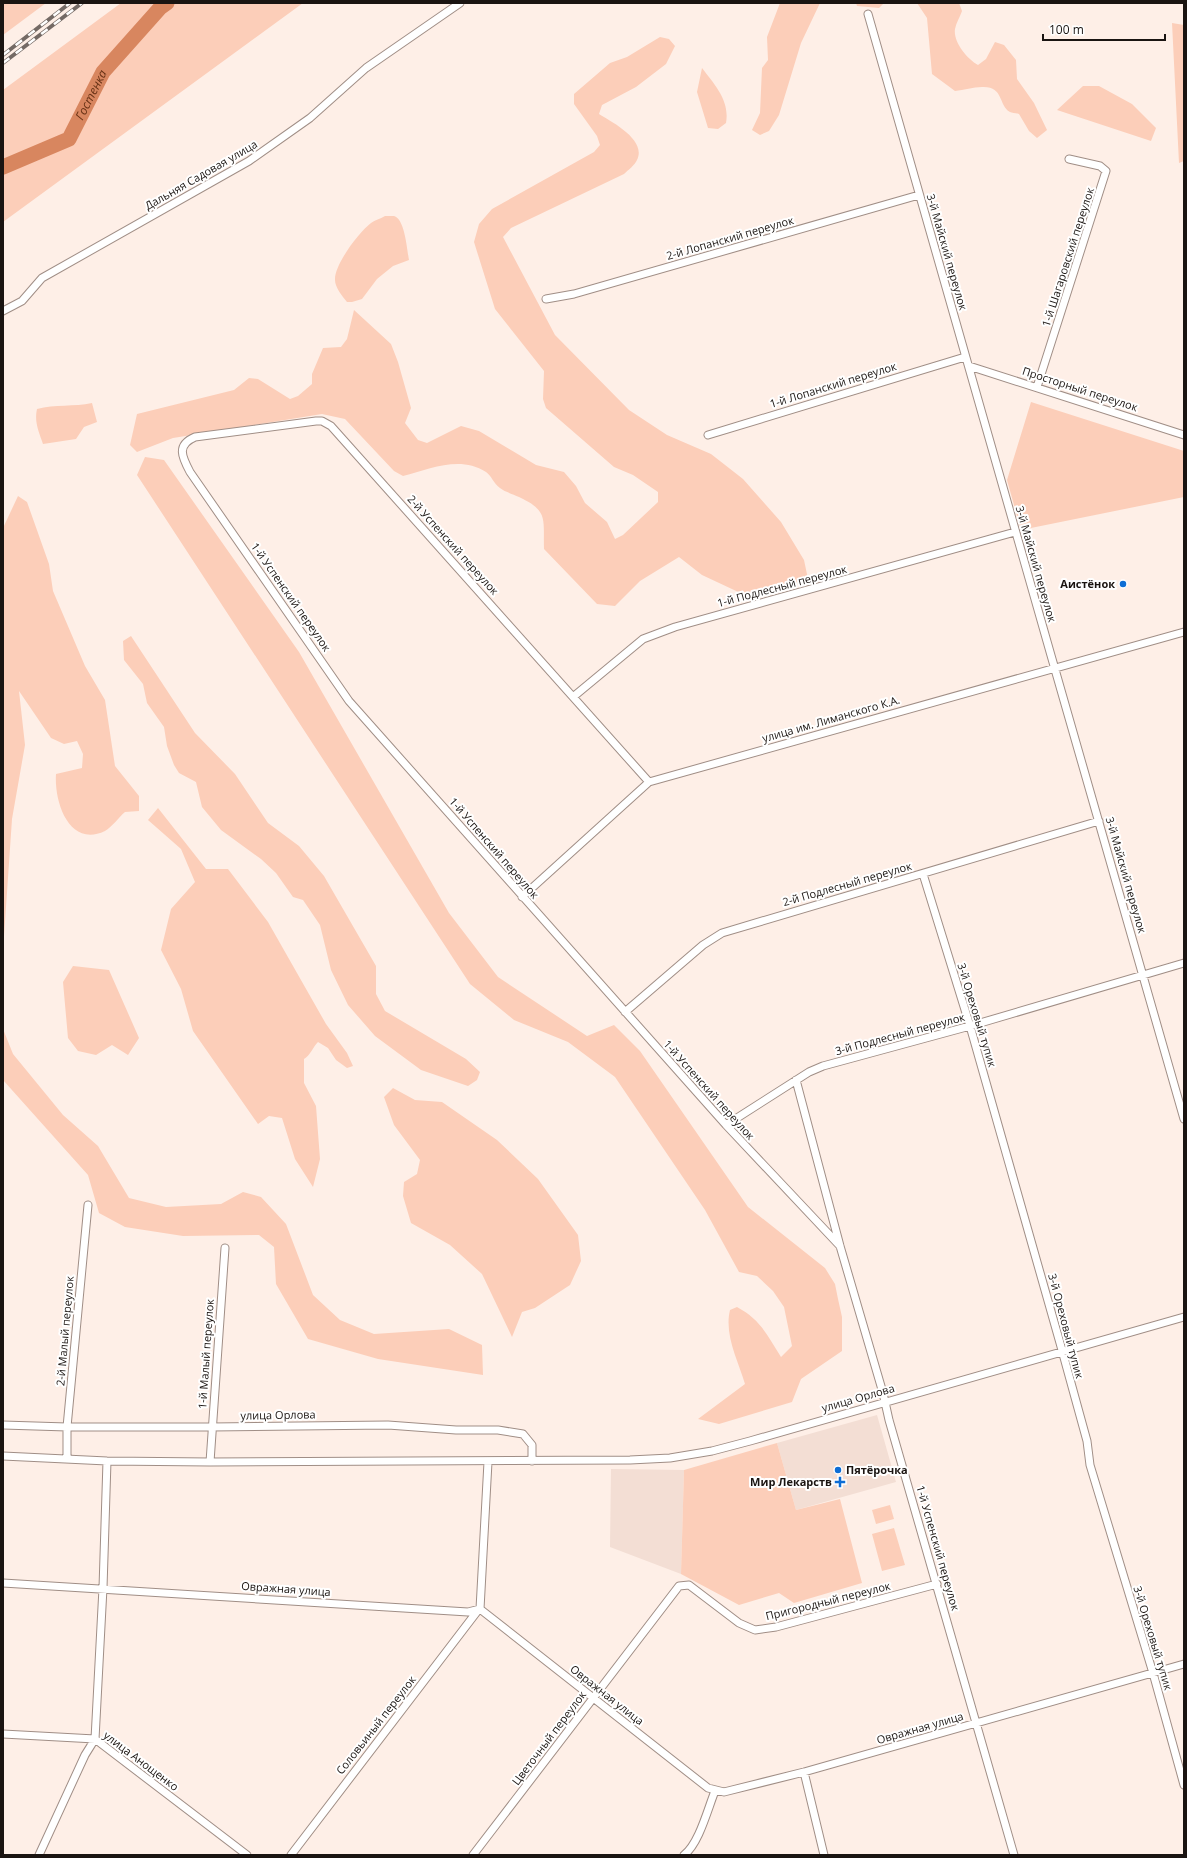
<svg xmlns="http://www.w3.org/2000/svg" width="1187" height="1858" font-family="'Open Sans',sans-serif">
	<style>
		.built { fill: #f3ded4 }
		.green { fill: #fcceb9 }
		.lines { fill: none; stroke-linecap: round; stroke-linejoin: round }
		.river { stroke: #d8865f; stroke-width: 15 }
		.street-casing { stroke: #a08e86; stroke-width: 9 }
		.street { stroke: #fff; stroke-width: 7 }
		.rail-casing { stroke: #746a65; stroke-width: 4 }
		.rail { stroke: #fff; stroke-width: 2.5; stroke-dasharray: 8; stroke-linecap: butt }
		.poi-dot { fill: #0d6dd5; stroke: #fff; stroke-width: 1.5 }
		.labels { text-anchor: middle; stroke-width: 4; stroke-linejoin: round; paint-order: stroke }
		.street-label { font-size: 11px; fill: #1a1411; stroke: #fff }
		.poi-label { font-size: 11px; font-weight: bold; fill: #1a1411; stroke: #fff; text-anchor: end }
		.water-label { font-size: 12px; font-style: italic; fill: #653014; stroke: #fff }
	</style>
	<rect width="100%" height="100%" fill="#feefe7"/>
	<!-- built -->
	<path class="built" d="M877 1415 896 1482 796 1510 777 1443Z
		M611 1469 684 1470 681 1574 610 1547Z"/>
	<!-- green -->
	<path class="green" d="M3 3H46L3 35Z
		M121 3H303L3 222V90Z
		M780 3H820L801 43 779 115 769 131 760 135 752 130 760 113 762 68 768 60 767 37Z
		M856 3H884L879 8 857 6Z
		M917 3H959L962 11C960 17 956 23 955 29 953 42 967 59 978 65L986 59 995 42 1004 45 1016 60 1017 79 1034 103 1047 130 1037 138 1029 131 1019 114C1016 113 1012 113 1010 112 998 105 1004 86 982 87 973 87 964 90 955 91L932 74 927 18Z
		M1172 23 1184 25V161L1179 163Z
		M660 37 669 39 675 46 666 64 636 87 602 105 599 114C612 122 647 140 637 160 635 165 628 170 624 174L511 228 503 237 555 335 629 410 667 435 711 454 743 479 781 522 804 560 808 579 749 597 702 575 679 557 640 581 615 606 597 604 544 549C543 519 549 511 519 497 513 494 505 492 500 488 494 484 491 475 486 472 460 455 430 469 403 476L394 471 345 419 322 414 173 438 137 452 130 445 137 414 234 390 249 378 258 379 290 399 298 396 312 384V374L323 348 341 347 347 339 354 310 391 344 398 362 411 408 405 423 418 440 427 443 461 426 479 431 536 465 564 472 576 486 585 503 607 522 615 539 623 535 658 502V492L633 475 614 467 546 408 543 399 544 371 495 309 474 242 479 224 492 209 594 152 600 145 597 136 574 104V94L610 63 627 57Z
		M702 68C715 85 730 101 726 123L718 129 708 128 697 92Z
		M1083 86H1099L1132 104 1156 128 1151 141 1057 110Z
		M385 216C387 216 392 216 394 216 405 219 407 250 409 260L393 266 377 279 362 299 352 302H347C342 296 335 287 335 280 334 265 359 232 371 223 375 220 380 219 385 216Z
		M1031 402 1184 451V497L1021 530 1007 480Z
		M92 403 97 422 84 427 76 439 43 444C39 432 34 422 37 409 55 404 74 407 92 403Z
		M145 457 164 460 299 652 449 913 498 977 587 1036 614 1025 640 1051 748 1207 825 1268 835 1284 838 1299 842 1317V1351L801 1379 792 1402 719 1424 698 1419 745 1384C738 1360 724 1335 730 1310L737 1307C761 1320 767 1335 781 1357L792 1346 784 1307 773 1291 757 1276 739 1272 705 1210 615 1077 568 1042 514 1020 470 984 137 475Z
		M18 496 27 502 49 564 53 591 85 666 105 700 115 766 139 796V811L125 812C119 817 112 827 105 831 69 848 54 802 56 774L82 768 83 754 77 741 64 744 51 738 19 691 25 745 12 819 3 951V528Z
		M131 636 195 733 235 774 268 823 299 846 324 876 376 966V994L385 1011 466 1059 480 1072 477 1080 468 1086 421 1070 375 1036 348 1005 331 970 320 925 303 900 293 897 276 873 261 859 221 830 202 807 196 782 179 773 174 765 167 746 164 727 147 703 143 684 124 660 123 641Z
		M158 808 206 869H228L268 922 326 1024 347 1053 353 1066 347 1068 336 1060 328 1048 318 1042C313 1047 310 1056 304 1059V1083L316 1106 320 1159 313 1187 295 1159 282 1118 269 1116 258 1124 193 1031 181 989 161 950 171 909 195 882 181 849 148 820Z
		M73 966 109 970 139 1038 128 1055 112 1045 96 1055 78 1051 68 1038 63 982Z
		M3 1029 13 1054 63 1115 98 1146 129 1198 166 1207 221 1204 243 1192 261 1197 286 1224 313 1295 340 1320 374 1334 449 1329 482 1345 483 1375 378 1359 308 1339 276 1284 274 1247 259 1235 183 1236 125 1227 99 1213 88 1175 3 1080Z
		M393 1088 415 1100 442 1102 497 1140 538 1179 578 1235 581 1261 570 1285 535 1308 522 1312 512 1337 482 1274 450 1245 411 1223 403 1196 404 1182 417 1174 420 1160 394 1125 384 1097Z
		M777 1443 796 1510 840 1499 862 1583 794 1603 779 1593 739 1605 681 1574 684 1470Z
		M890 1505 894 1519 876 1524 872 1510Z
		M894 1528 905 1565 882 1571 872 1534Z"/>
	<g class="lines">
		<!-- river -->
		<path class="river" id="s1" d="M3 167 69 139 103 72 160 8 167 3"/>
		<!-- street casing -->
		<g class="street-casing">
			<path id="street" d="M868 14C973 382 1078 751 1184 1119
				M546 299 574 294 919 195
				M3 311 22 301 42 278 249 161 310 118 366 68 460 3
				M969 366 1184 435
				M1037 387 1106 171 1100 166 1069 159
				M708 435 965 357
				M573 697 643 639 675 627 1015 532
				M649 782 331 426 322 421H316L195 437C176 445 182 457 190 472L349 701 726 1125 840 1246
				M923 874 970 1026 1060 1343 1087 1441 1090 1465 1153 1673 1184 1785
				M522 897 649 782 1184 632
				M625 1012 703 945 722 933 1099 821
				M796 1080 840 1246 883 1393 889 1420 1014 1855
				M726 1125 809 1072 823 1066 970 1026 1184 963
				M3 1425 67 1427H211L388 1425 456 1430H498L523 1434 532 1445V1461
				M3 1456 107 1461 210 1462 630 1460 670 1458 712 1451 750 1441 1184 1317
				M67 1458V1427L88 1205
				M210 1462 225 1248
				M3 1583 468 1612 480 1609
				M480 1609 708 1788 724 1792 804 1772 1184 1664
				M480 1609 488 1462
				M3 1734 95 1739 247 1855
				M804 1772 824 1855
				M39 1855 85 1755 95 1739 103 1588 107 1461
				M291 1855 479 1609
				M473 1855 679 1586 689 1585 739 1623 755 1630 776 1627 937 1584
				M684 1855C699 1844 708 1808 715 1791"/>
		</g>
		<!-- street -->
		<use href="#street" class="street"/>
		<!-- rail casing -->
		<g class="rail-casing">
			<path id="rail" d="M3 55 70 3
				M3 63 82 3"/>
		</g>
		<!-- rail -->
		<use href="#rail" class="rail"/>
	</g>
	<!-- markers -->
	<g class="poi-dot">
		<circle cx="1123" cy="584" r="4"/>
		<circle cx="838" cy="1470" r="4"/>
		<path d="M838 1476h4v4h4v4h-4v4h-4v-4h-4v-4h4z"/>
	</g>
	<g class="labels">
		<!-- street labels -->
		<g class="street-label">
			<text transform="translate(201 175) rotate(-30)" y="4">Дальняя Садовая улица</text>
			<text transform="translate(730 238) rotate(-16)" y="4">2-й Лопанский переулок</text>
			<text transform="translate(947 252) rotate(74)" y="4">3-й Майский переулок</text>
			<text transform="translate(1068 257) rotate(-72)" y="4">1-й Шагаровский переулок</text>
			<text transform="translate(833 385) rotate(-17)" y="4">1-й Лопанский переулок</text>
			<text transform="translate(1080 389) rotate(18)" y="4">Просторный переулок</text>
			<text transform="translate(453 545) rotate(48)" y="4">2-й Успенский переулок</text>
			<text transform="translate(1036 564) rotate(74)" y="4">3-й Майский переулок</text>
			<text transform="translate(782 586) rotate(-15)" y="4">1-й Подлесный переулок</text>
			<text transform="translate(291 597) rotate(55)" y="4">1-й Успенский переулок</text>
			<text transform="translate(831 719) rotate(-16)" y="4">улица им. Лиманского К.А.</text>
			<text transform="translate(494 848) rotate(49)" y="4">1-й Успенский переулок</text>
			<text transform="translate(1126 875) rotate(74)" y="4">3-й Майский переулок</text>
			<text transform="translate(847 884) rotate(-16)" y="4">2-й Подлесный переулок</text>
			<text transform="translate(977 1015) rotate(73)" y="4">3-й Ореховый тупик</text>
			<text transform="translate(900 1034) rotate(-15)" y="4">3-й Подлесный переулок</text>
			<text transform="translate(709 1090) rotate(48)" y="4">1-й Успенский переулок</text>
			<text transform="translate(1066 1326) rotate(75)" y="4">3-й Ореховый тупик</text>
			<text transform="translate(65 1331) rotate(-85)" y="4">2-й Малый переулок</text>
			<text transform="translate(206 1354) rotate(-86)" y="4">1-й Малый переулок</text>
			<text transform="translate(858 1398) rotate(-16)" y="4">улица Орлова</text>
			<text transform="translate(278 1415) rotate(-1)" y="4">улица Орлова</text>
			<text transform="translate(938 1548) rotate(74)" y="4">1-й Успенский переулок</text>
			<text transform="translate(286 1589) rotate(4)" y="4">Овражная улица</text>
			<text transform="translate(828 1601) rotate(-14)" y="4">Пригородный переулок</text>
			<text transform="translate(1153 1638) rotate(73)" y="4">3-й Ореховый тупик</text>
			<text transform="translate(607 1695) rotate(38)" y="4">Овражная улица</text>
			<text transform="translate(376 1725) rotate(-52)" y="4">Соловьиный переулок</text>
			<text transform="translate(920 1728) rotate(-16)" y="4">Овражная улица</text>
			<text transform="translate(549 1738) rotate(-53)" y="4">Цветочный переулок</text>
			<text transform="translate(141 1761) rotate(37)" y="4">улица Анощенко</text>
		</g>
		<!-- poi labels -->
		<g class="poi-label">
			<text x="1115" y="588">Аистёнок</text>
			<text x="846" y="1474" text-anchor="start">Пятёрочка</text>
			<text x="832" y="1486">Мир Лекарств</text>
		</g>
		<!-- water labels -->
		<g class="water-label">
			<text dy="4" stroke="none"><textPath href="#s1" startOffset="121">Гостенка</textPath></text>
		</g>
	</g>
	<!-- border -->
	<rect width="1187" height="1858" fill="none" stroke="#1a1411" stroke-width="8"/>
	<!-- scale -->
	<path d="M1043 34v6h122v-6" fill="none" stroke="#1a1411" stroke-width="2"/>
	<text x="1049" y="34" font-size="12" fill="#1a1411" stroke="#ffffff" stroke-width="3" paint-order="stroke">100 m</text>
</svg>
